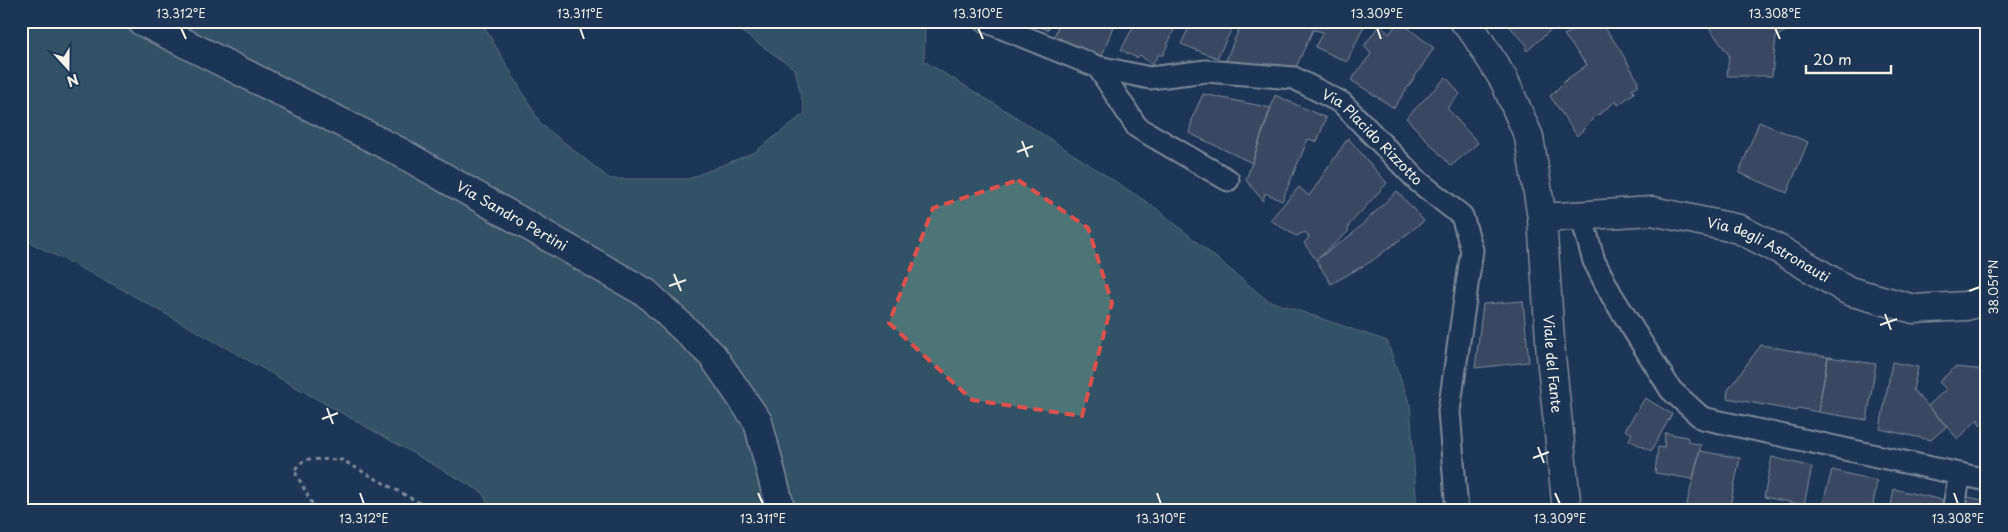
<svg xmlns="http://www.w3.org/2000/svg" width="2008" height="532" font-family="'Playpen Sans',sans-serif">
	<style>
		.green { fill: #4e7476; stroke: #a1b2af }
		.building { fill: #635f70; stroke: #f4f1e8 }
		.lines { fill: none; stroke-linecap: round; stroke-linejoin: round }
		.street-casing { stroke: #f4f1e8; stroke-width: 25 }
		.secondary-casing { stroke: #f4f1e8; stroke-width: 31 }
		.path { stroke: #f4f1e8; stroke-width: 3; stroke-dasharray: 4 4; stroke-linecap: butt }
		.street { stroke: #1d3557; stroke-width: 21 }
		.secondary { stroke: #1d3557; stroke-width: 28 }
		.marked { fill: none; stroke: #dc504e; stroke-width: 4; stroke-dasharray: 10 6; stroke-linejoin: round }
		.ticks { fill: none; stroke: #f4f1e8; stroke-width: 2 }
		.labels { text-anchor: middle; stroke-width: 4; stroke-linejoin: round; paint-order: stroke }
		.street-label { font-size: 14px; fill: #f4f1e8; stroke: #1d3557 }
		.neatline { fill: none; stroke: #f4f1e8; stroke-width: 2 }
		.ticks-label { font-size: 12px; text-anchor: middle; fill: #f4f1e8 }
	</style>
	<rect width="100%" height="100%" fill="#1d3557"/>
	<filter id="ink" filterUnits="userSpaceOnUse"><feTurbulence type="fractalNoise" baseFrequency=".02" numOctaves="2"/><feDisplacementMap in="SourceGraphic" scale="10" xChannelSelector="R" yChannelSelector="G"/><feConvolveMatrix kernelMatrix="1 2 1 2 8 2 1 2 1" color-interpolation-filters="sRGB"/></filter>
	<g filter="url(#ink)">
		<!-- green -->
		<path class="green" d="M21 21H481L541 124 610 179H688L755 152 805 113 795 69 732 25 723 21H925L924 61 1016 117 1156 208 1267 300 1387 341 1410 405 1417 511H491L482 492 118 287 21 238Z"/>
		<!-- building -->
		<path class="building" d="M1023 21H1051L1048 30Z
			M1060 21H1115L1102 56 1054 37Z
			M1132 21H1178L1163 55H1158L1152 65 1140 55 1137 58 1121 50 1135 23Z
			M1192 21H1236L1217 58 1181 44Z
			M1242 21H1362L1364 26 1347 62 1315 47 1323 32 1313 30 1296 67 1266 64 1224 65Z
			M1399 21 1434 48 1394 108 1351 80 1371 54 1364 46 1380 24 1389 34Z
			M1504 21H1546L1553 28 1527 51 1525 47 1527 45Z
			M1592 21H1600L1619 48 1637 79 1638 87 1632 88 1634 93 1618 105 1616 101 1597 116 1577 136 1550 96 1567 79 1587 65 1564 35Z
			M1704 21H1800V22L1776 37 1772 76H1727L1729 55Z
			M1446 77 1460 94 1447 108 1478 143 1451 166 1406 118Z
			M1203 94 1271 108 1252 163 1189 133 1193 116Z
			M1275 95 1326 118 1317 142 1308 139 1282 201 1265 193 1263 201 1246 180Z
			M1759 122 1808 142 1787 193 1739 173Z
			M1348 138 1387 183 1349 225 1348 232 1316 260 1304 243 1309 237 1305 232 1296 236 1270 220 1299 187 1309 196Z
			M1397 191 1424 221 1372 261 1331 284 1316 260 1352 234Z
			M1523 301 1529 362 1475 368 1483 304Z
			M1761 345 1828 357 1818 412 1798 408 1796 411 1727 398 1728 390Z
			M1828 357 1876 364 1867 420 1818 412Z
			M1892 362 1918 367 1913 390 1947 426 1931 440 1880 429Z
			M1955 367 1987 370V419L1980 426 1978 419 1958 439 1928 406 1946 389 1939 382Z
			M1645 398 1672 414 1651 451 1629 440 1632 434 1625 430Z
			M1665 433 1687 437 1689 442 1701 445 1693 479 1655 473 1658 447 1664 448Z
			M1700 451 1740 458 1729 511H1685Z
			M1772 457 1812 467 1804 505 1764 497Z
			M1832 470 1877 481 1872 511H1843L1822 506Z
			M1894 489 1947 501V511H1890Z
			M1964 496 1987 501V511H1962Z"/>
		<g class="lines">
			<!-- street casing -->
			<g class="street-casing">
				<g id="street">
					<path id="s1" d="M985 21 1098 67 1150 78 1206 71 1294 78 1342 103 1419 182 1462 216 1472 250 1449 411 1457 511"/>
					<path d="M1098 67 1137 127 1228 180"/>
					<path d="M1581 215 1594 261 1611 294 1671 390 1702 418 1987 480"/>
					<path d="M1953 511 1960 474"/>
				</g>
			</g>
			<!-- secondary casing -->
			<g class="secondary-casing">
				<g id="secondary">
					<path id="s2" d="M141 21 398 151 646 293 712 355 758 422 781 511"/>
					<path id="s3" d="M1464 21 1475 34 1504 80 1529 137 1542 218 1551 356 1567 511"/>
					<path id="s4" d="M1542 218 1652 211 1739 229 1780 250 1849 291 1914 309 1966 306 1987 300"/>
				</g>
			</g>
			<!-- path -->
			<path class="path" d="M316 511 294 470 305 459 342 460 434 511"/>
			<!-- street -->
			<use href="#street" class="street"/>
			<!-- secondary -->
			<use href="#secondary" class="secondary"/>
		</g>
	</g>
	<!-- marked area -->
	<path d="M0 0H2008V532H0ZM1018 180 1088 228 1112 303 1082 416 972 400 889 323 933 208Z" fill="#1d3557" fill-opacity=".55" fill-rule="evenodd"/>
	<path class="marked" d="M1018 180 1088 228 1112 303 1082 416 972 400 889 323 933 208Z"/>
	<!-- ticks -->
	<path class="ticks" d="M181 28 186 39M580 28 584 39M978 28 983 39M1377 28 1381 39M1775 28 1780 39M1022 141 1028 157M1017 152 1033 146M674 274 681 291M669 286 686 280M1969 291 1980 287M1885 314 1891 330M1880 325 1897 319M327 408 333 424M322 419 338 413M1538 447 1544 463M1533 458 1549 452M360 493 364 504M758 493 763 504M1157 493 1161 504M1555 493 1560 504M1954 493 1958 504"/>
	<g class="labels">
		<!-- street labels -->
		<g class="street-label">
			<text dy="5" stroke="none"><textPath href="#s1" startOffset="419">Via Placido Rizzotto</textPath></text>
			<text dy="5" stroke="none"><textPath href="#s2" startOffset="419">Via Sandro Pertini</textPath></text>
			<text dy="5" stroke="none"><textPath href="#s4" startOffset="234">Via degli Astronauti</textPath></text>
			<text dy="5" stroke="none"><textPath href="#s3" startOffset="362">Viale del Fante</textPath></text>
		</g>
	</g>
	<!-- margin -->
	<rect width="2008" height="532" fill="none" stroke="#1d3557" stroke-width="55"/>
	<!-- north arrow -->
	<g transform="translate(68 68) rotate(159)" stroke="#1d3557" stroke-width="4" paint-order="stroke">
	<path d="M0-4L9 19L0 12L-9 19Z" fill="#f4f1e8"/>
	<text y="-8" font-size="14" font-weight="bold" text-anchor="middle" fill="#f4f1e8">N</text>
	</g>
	<!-- scale -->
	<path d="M1806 65v8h85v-8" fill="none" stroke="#f4f1e8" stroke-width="2.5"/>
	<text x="1813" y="65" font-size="15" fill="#f4f1e8" stroke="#1d3557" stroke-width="4" paint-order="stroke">20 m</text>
	<rect x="28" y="28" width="1952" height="476" class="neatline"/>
	<g class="ticks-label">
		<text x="181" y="18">13.312°E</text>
		<text x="580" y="18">13.311°E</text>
		<text x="978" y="18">13.310°E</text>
		<text x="1377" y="18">13.309°E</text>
		<text x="1775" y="18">13.308°E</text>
		<text transform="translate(1994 287) rotate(-90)" y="4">38.051°N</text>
		<text x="364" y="523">13.312°E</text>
		<text x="763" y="523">13.311°E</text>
		<text x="1161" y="523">13.310°E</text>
		<text x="1560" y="523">13.309°E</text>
		<text x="1958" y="523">13.308°E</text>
	</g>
</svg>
